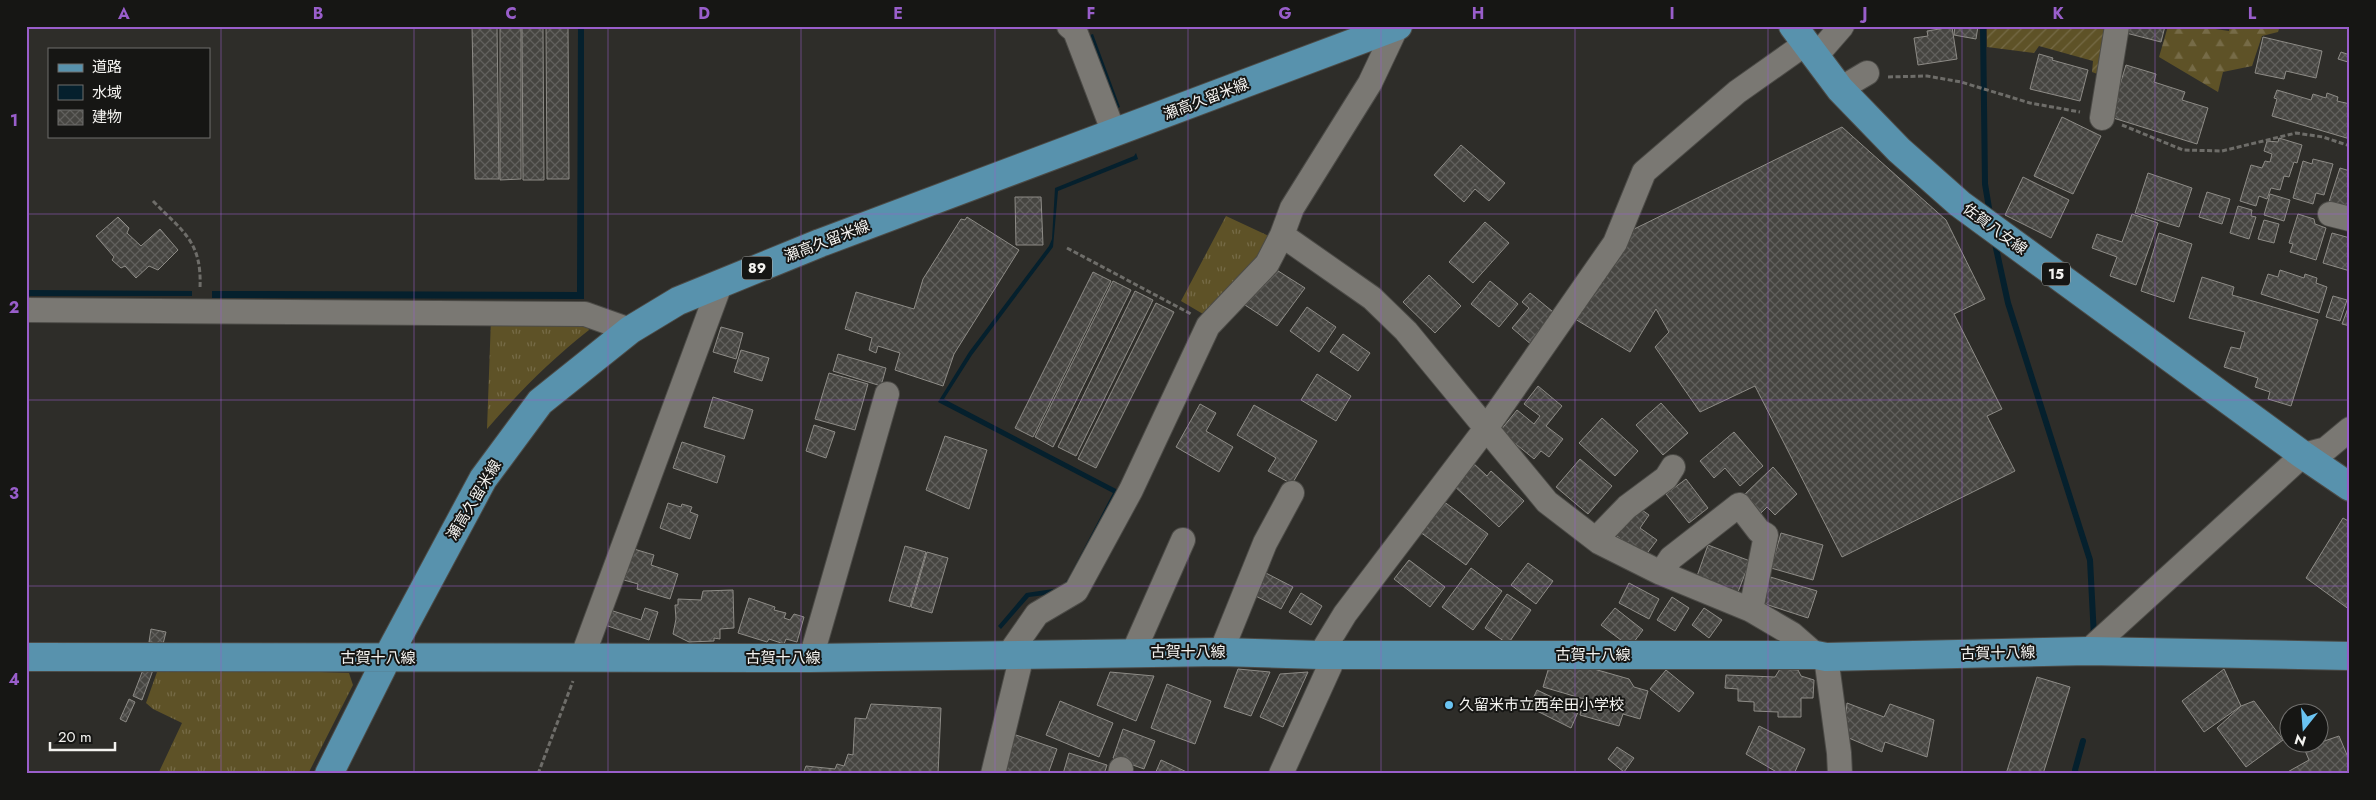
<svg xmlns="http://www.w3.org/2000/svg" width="2376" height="800" font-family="Jost,'Noto Sans JP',sans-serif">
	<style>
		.grass { fill: url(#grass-tufts) }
		.forest { fill: url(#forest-firs) }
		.garden { fill: url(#garden-furrows) }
		.water { fill: #05202d }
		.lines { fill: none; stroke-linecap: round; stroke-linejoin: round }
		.stream { stroke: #05202d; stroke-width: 6 }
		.building { fill: url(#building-cross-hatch); stroke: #8d8b86 }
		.minor-casing { stroke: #4c4b47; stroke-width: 26 }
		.major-casing { stroke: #4c4b47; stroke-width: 30 }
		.path { stroke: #6e6d69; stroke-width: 3; stroke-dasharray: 5 2.5; stroke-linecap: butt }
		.minor { stroke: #7a7873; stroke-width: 24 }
		.major { stroke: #5892ad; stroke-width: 28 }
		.grid { fill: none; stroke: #995ecb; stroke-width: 1; stroke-opacity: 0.55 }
		.poi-dot { fill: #6ac3f1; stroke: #161614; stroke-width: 2 }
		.labels { text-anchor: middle; stroke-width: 4; stroke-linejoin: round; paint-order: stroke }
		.shield { fill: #161614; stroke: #b1b1ae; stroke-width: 1 }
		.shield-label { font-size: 14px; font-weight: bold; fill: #f4f3f0 }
		.street-label { font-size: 15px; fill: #f4f3f0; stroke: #161614 }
		.poi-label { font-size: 15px; fill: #f4f3f0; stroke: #161614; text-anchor: start }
		.neatline { fill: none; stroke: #995ecb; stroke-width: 2 }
		.grid-label { font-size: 16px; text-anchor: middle; font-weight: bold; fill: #995ecb }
	</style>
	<defs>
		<pattern id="grass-tufts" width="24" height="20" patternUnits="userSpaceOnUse" patternTransform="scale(1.25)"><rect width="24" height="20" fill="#5e5227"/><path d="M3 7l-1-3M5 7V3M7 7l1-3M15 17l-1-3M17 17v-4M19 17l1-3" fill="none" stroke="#766b47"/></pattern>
		<pattern id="forest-firs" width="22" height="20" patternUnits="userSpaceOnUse" patternTransform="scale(1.25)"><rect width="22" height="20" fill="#5e5227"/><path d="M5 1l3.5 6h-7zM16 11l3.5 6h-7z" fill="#766b47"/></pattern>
		<pattern id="garden-furrows" width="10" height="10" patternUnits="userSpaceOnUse" patternTransform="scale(1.25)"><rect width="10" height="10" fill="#5e5227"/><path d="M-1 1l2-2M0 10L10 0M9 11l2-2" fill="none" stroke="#766b47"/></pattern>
		<pattern id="building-cross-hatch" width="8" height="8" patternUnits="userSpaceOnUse" patternTransform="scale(1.25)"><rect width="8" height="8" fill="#464541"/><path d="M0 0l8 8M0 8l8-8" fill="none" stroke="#61605d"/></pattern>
	</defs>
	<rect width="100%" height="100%" fill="#2e2d29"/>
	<!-- grass -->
	<path class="grass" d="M1226 216 1271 237C1255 268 1228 292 1203 314L1181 301Z
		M491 318H585L589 330C551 360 518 393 487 429Z
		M168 667 349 673 353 685 308 774H158L182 723 153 709 146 703 157 672Z"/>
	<!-- forest -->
	<path class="forest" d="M2168 26H2195L2229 31 2230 26H2274L2279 29 2278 32 2262 36 2252 66 2223 72 2218 92 2159 57Z"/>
	<!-- garden -->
	<path class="garden" d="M1987 26H2108L2100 75 2092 72 2093 61 2039 46 2034 53 1987 47Z"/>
	<!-- water -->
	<path class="water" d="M578 26H584V299L212 298V291L577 292Z
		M1093 34 1120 107 1116 109 1090 35Z
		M1136 153 1138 159 1058 191 1053 247 972 355 944 399 1118 490 1071 581 1061 593 1029 597 1001 629 998 626 1026 593 1060 588 1068 579 1113 493 938 402 969 352 1049 246 1052 239 1055 188 1134 156Z
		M26 290 192 291V296H26Z"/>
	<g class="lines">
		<!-- stream -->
		<path class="stream" d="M1983 26 1985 184 1990 214
			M1994 239 2008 303 2090 560 2094 637
			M2076 774 2075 770 2083 741"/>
	</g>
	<!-- building -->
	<path class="building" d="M472 26H497L499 179H475Z
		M500 26H521V179L500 180Z
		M522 26H543L544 180H523Z
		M546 26H568L569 179H547Z
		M1955 26H1978L1976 39 1954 35Z
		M2128 26H2165L2161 42 2126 33Z
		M1952 27 1957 59 1918 65 1914 38 1928 36 1927 31Z
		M2263 37 2322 51 2316 78 2286 71 2284 79 2255 73Z
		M2341 52 2350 55 2348 62 2338 59Z
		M2039 54 2053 58 2052 60 2088 70 2080 101 2030 89Z
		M2126 65 2156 74 2154 82 2185 92 2182 100 2208 108 2197 144 2110 117Z
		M2277 90 2311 100 2313 94 2326 98 2327 93 2338 97 2337 101 2350 104V139L2272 116 2277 99 2274 98Z
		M2062 117 2101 136 2073 194 2034 176Z
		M1842 127 1946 220 1985 299 1954 314 2002 409 1987 416 2015 471 1842 557 1755 386 1700 412 1655 347 1669 332 1656 309 1630 352 1575 319 1626 233Z
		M2279 138 2302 145 2297 163 2294 162 2289 177 2284 176 2280 190 2271 188 2267 199 2259 196 2256 206 2240 201 2251 165 2262 168 2265 161 2270 162 2272 154 2264 151 2267 141 2278 142Z
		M1461 145 1505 183 1489 201 1475 189 1464 202 1434 175Z
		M2313 159 2333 164 2324 195 2316 193 2313 204 2293 198 2303 161 2312 164Z
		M2340 168 2350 171V214L2327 208Z
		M2148 173 2192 188 2179 227 2135 213Z
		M2023 177 2069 200 2051 238 2005 215Z
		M2207 192 2230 199 2222 224 2199 217Z
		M2270 194 2290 200 2284 221 2264 215Z
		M1015 197H1041L1043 245H1016Z
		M2238 206 2252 210 2251 216 2256 217 2249 239 2230 233Z
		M2132 214 2158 223 2136 285 2110 276 2117 257 2092 248 2097 234 2122 242Z
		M2298 214 2314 219 2315 224 2326 228 2316 260 2290 252 2293 244 2289 243Z
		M118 217 129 228 127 233 141 246 160 229 178 250 158 270 149 266 136 278 125 266 121 268 112 260 114 257 96 236Z
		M967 217 1019 250 954 354 943 386 895 370 900 353 878 346 876 353 869 350 872 338 845 329 856 292 914 309 923 279 961 219 965 220Z
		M2264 220 2279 224 2274 243 2258 239Z
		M1485 222 1509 243 1473 283 1449 262Z
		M2159 233 2192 244 2174 302 2141 291Z
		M2332 233 2350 238V271L2323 263Z
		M1275 269 1305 288 1277 326 1245 305Z
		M2280 270 2304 278 2305 274 2317 278 2316 283 2327 287 2319 313 2261 294 2268 274 2278 277Z
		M1093 272 1111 281 1033 437 1015 428Z
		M1429 275 1461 306 1435 333 1403 302Z
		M2202 277 2234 287 2232 295 2318 320 2291 406 2268 399 2270 392 2255 387 2258 378 2224 367 2231 347 2240 349 2245 332 2189 318Z
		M1113 281 1131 290 1053 447 1035 437Z
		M1490 281 1518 304 1499 327 1471 304Z
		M1135 291 1153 300 1076 456 1058 447Z
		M1530 293 1558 316 1533 346 1512 328 1529 308 1522 302Z
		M2333 296 2347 300 2340 321 2326 317Z
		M1156 303 1174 312 1096 468 1078 459Z
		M1307 307 1336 327 1319 352 1290 331Z
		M2348 308 2350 309V326L2342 324Z
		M721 327 743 333 736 359 713 352Z
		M1343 334 1370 353 1358 371 1330 352Z
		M741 350 769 358 762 381 734 372Z
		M838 354 886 368 881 386 833 371Z
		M829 373 868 384 855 430 815 419Z
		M1317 374 1351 396 1336 421 1301 400Z
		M1538 386 1562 406 1546 426 1563 439 1549 457 1541 451 1534 459 1500 431 1517 410 1534 424 1540 416 1524 404Z
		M713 397 753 410 744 439 704 427Z
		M1661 403 1688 433 1663 455 1636 425Z
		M1200 404 1216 413 1206 431 1233 447 1219 472 1176 447Z
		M1254 405 1317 441 1292 484 1268 471 1276 458 1237 435Z
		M1602 418 1638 451 1615 476 1579 443Z
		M814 425 835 432 826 458 806 451Z
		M1734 432 1763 466 1740 486 1725 468 1714 478 1700 461Z
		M945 436 987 450 969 509 926 490Z
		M682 442 725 456 717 483 673 468Z
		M1580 459 1612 486 1588 514 1556 487Z
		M1472 462 1487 476 1491 471 1524 501 1499 527 1452 484Z
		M1773 467 1797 494 1775 515 1767 507 1760 514 1743 496Z
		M1686 479 1708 508 1689 523 1666 494Z
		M1443 501 1488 534 1466 565 1420 532Z
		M668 503 681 507 682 504 692 507 690 512 698 515 690 539 660 528Z
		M1635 505 1649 515 1640 528 1657 540 1645 556 1614 534Z
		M2343 518 2350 522V610L2306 578Z
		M1781 533 1823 545 1813 580 1771 568Z
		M1708 545 1750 561 1738 592 1697 576Z
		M905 546 926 552 910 607 889 601Z
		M634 549 654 555 651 565 678 574 670 599 637 589 638 584 624 580Z
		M927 552 948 558 932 613 911 607Z
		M1409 560 1445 587 1430 607 1394 579Z
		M1528 563 1553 581 1536 604 1511 585Z
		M1471 568 1502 591 1473 630 1442 607Z
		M1260 570 1293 587 1281 609 1248 592Z
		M1767 576 1817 591 1808 618 1759 602Z
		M1629 583 1659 599 1649 619 1619 603Z
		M733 590 734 628 720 629V639L714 638V641L689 642 673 634 676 619 675 605H678V599L701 600 703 591Z
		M1301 593 1322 606 1311 625 1289 612Z
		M1507 594 1531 610 1508 644 1485 628Z
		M1672 597 1689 608 1675 631 1657 620Z
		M749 598 775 607 774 610 786 613 784 618 790 620 794 614 804 617 797 642 786 639 784 644 769 639 767 642 738 633Z
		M645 608 658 612 649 640 605 625 610 610 641 620Z
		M1615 608 1643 630 1630 647 1601 625Z
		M1704 608 1722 620 1709 638 1692 625Z
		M151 629 166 632 163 644 149 642Z
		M1552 657 1629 679 1634 687 1648 691 1640 719 1623 714 1619 726 1580 715 1584 699 1543 687Z
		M144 667 153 670 142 700 133 696Z
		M1238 669 1270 672 1251 716 1224 707Z
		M1780 669 1798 670 1801 676 1814 680 1813 698H1801V717H1778V712L1754 711V702L1738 701V689L1725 688 1726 675 1775 677Z
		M2224 669 2241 706 2204 732 2182 701Z
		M1666 670 1694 693 1679 712 1650 689Z
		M1110 672 1154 676 1136 721 1097 705Z
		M1308 672 1283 727 1260 717 1280 674Z
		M2037 677 2070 687 2043 774H2006Z
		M1167 684 1211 701 1195 744 1151 728Z
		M1537 690 1579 710 1571 728 1529 707Z
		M129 699 135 702 126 722 120 719Z
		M1060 701 1113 723 1099 757 1046 735Z
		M2254 701 2283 740 2246 767 2217 728 2241 706Z
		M1847 703 1884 717 1890 704 1934 720 1927 757 1885 742 1882 752 1844 736Z
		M871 704 941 708 938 774H803L806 766 835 769 837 764 844 766 848 754 853 755 855 718 866 719Z
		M1759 726 1805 749 1794 774H1780L1746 754Z
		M1123 729 1155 741 1144 769 1113 758Z
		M1013 734 1057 749 1048 774H1004Z
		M2339 736 2350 762V774H2284L2309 760 2304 748Z
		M1617 747 1634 758 1624 772 1608 759Z
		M1069 753 1107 765 1104 774H1063Z
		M1161 760 1191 774H1155Z"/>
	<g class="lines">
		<!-- minor casing -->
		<g class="minor-casing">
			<path id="minor" d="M1069 26 1075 31 1114 133
				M1815 57 1842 26
				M1840 89 1867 73
				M2102 118 2117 26
				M2330 214 2350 219
				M1282 235 1372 298 1406 331 1547 502 1599 542 1661 573 1751 610 1792 634 1816 655
				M26 310 585 314 630 330
				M1596 539 1627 507 1666 478 1673 467
				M1661 573 1671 558 1739 505 1759 531 1766 535 1751 610
				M2088 651 2303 455 2326 449 2350 429
				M1221 652 1265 543 1292 493
				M1133 653 1183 540
				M1009 654 1037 614 1076 591 1131 490 1208 326 1267 264 1282 235 1292 208 1370 83 1396 28
				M1320 655 1345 614 1487 427 1615 243 1644 172 1737 92 1805 44
				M1826 657 1839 753 1840 774
				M582 658 721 282
				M811 658 887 394
				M993 774 1022 655
				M1120 774 1121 769
				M1281 774 1335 655"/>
		</g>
		<!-- major casing -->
		<g class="major-casing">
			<path id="major" d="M1793 26 1840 89 1899 150 1960 204 2303 455 2350 487
				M26 657 811 658 1221 652 1320 655H1816L1826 657 2088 651 2350 656
				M329 774 387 658 483 479 540 402 630 330 678 301 820 243 1398 26"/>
		</g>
		<!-- path -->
		<path class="path" d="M1888 77 1927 76 1961 82 2030 103 2080 112
			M2122 125 2183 150 2222 151 2296 133 2323 137 2350 146
			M153 201C183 232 202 241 200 288
			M1067 248 1191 314
			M538 774 573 681"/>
		<!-- minor -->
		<use href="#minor" class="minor"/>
		<!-- major -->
		<use href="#major" class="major"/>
	</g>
	<!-- grid -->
	<path class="grid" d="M221 26V774M414 26V774M608 26V774M801 26V774M995 26V774M1188 26V774M1381 26V774M1575 26V774M1768 26V774M1962 26V774M2155 26V774M26 214H2350M26 400H2350M26 586H2350"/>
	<!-- markers -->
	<circle class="poi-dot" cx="1449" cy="705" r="5"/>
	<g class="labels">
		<!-- shield labels -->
		<g class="shield">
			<rect x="742" y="256.5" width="30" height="23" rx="4"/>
			<rect x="2042" y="262.5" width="28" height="23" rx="4"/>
		</g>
		<g class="shield-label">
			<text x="757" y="273">89</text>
			<text x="2056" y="279">15</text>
		</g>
		<!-- street labels -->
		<g class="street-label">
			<text transform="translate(1206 99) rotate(-21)" y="5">瀬高久留米線</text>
			<text transform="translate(1995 229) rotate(36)" y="5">佐賀八女線</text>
			<text transform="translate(827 241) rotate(-21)" y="5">瀬高久留米線</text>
			<text transform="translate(474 500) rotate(-59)" y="5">瀬高久留米線</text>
			<text x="1188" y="657">古賀十八線</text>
			<text transform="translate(1998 653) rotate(-1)" y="5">古賀十八線</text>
			<text x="1593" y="660">古賀十八線</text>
			<text x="378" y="663">古賀十八線</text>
			<text x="783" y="663">古賀十八線</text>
		</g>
		<!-- poi labels -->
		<g class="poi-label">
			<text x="1459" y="710">久留米市立西牟田小学校</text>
		</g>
	</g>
	<!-- border -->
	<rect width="2376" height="800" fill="none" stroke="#161614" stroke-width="55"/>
	<!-- legend -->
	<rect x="48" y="48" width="162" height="90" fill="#161614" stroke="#6f6e6c"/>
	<rect x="58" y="64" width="25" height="8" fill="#5892ad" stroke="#6f6e6c"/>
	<text x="92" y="72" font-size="15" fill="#f4f3f0">道路</text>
	<rect x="58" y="85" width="25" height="15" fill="#05202d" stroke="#6f6e6c"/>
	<text x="92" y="98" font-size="15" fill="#f4f3f0">水域</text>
	<rect x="58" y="110" width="25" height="15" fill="url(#building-cross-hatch)" stroke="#6f6e6c"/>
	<text x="92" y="122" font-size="15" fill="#f4f3f0">建物</text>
	<!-- north arrow -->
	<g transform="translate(2304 728) rotate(197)"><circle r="24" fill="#161614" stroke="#6f6e6c"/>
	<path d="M0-4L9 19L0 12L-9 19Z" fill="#6ac3f1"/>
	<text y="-8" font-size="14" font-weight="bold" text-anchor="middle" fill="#f4f3f0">N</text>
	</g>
	<!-- scale -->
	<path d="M50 742v8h65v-8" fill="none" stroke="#f4f3f0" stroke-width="2.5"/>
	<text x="58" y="742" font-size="15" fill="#f4f3f0" stroke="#161614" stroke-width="4" paint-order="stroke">20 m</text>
	<rect x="28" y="28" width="2320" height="744" class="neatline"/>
	<g class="grid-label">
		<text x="124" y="19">A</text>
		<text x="318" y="19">B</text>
		<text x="511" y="19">C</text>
		<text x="704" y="19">D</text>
		<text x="898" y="19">E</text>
		<text x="1091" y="19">F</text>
		<text x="1285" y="19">G</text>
		<text x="1478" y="19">H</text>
		<text x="1672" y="19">I</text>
		<text x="1865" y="19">J</text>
		<text x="2058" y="19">K</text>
		<text x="2252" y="19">L</text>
		<text x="14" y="126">1</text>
		<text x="14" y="313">2</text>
		<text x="14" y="499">3</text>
		<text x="14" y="685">4</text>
	</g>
</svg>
